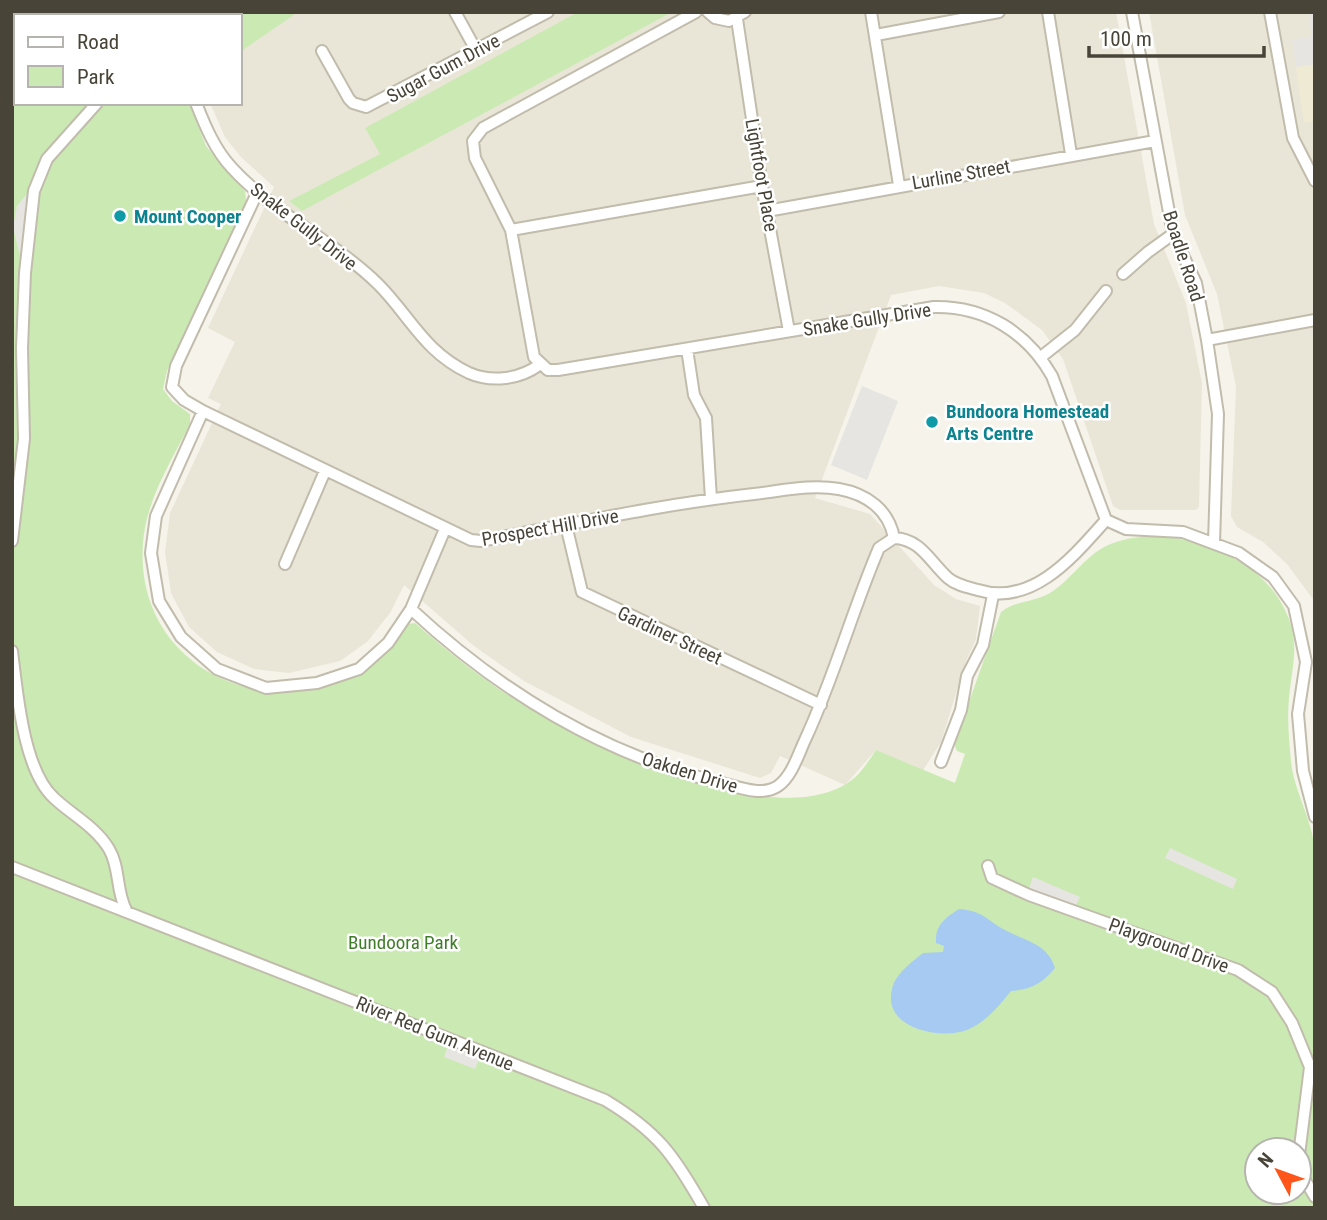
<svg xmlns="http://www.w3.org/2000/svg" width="1327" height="1220" font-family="'Roboto Condensed',sans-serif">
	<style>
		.residential { fill: #e9e6d8 }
		.education { fill: #eeead4 }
		.green { fill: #cbeab3; fill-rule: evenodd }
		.parking { fill: #e7e5e1 }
		.water { fill: #a6caf2 }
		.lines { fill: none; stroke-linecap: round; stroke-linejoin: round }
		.minor-casing { stroke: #c1bcac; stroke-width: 14 }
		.minor { stroke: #fff; stroke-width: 10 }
		.culture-dot { fill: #0f9aa8; stroke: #fff; stroke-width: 2.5 }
		.labels { text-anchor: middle; stroke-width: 5; stroke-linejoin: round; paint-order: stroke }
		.street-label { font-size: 19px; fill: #494438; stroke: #fff }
		.culture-label { font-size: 19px; font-weight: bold; fill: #0d838f; stroke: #fff; text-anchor: start }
		.park-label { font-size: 19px; fill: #3f7d29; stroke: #fff }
	</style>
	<rect width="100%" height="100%" fill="#f5f3ea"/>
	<!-- residential -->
	<path class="residential" d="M164 12H1116L1154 224 1186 303 1202 383 1199 507 1196 510H1120L1113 506 1063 359 1042 330 1005 303 984 293 939 286 891 295 815 498 870 514 934 585 956 599 980 606 976 639 966 661 941 742 922 772 876 750 845 785 780 756 771 773 760 778 631 737 524 681 474 646 404 585 390 613 367 642 340 661 289 673 254 669 217 652 189 627 171 593 165 552 170 513 221 404 208 398 235 342 208 328 274 187 241 157 225 137 210 103H240V16H166Z
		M1149 12H1315V602L1287 564 1263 542 1237 527 1231 516 1236 387 1217 294 1185 215Z"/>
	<!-- education -->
	<path class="education" d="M1315 64V121L1304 123 1296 67Z"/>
	<!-- green -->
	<path class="green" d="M12 12H76L79 16H16V103H189L206 146 245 191 246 200 241 217 167 371 163 389 172 401 190 414V424C171 462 146 500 143 543 132 693 328 747 408 624L415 623C450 654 486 682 525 706 594 748 775 833 849 782 860 775 868 762 876 750L955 783 965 754 957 751 954 744 1001 612C1014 601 1035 602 1050 593 1071 580 1084 557 1106 546 1163 519 1259 552 1285 610 1301 643 1292 665 1289 698 1287 718 1289 741 1291 761 1294 792 1314 823 1315 853 1319 971 1315 1090 1315 1208H12ZM1257 1150H1299V1192H1257Z
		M159 12H298L240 52V16H162Z
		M578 12H672L302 211 289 201 380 154 365 128Z"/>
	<!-- parking -->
	<path class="parking" d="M1308 12H1315V64L1296 67 1292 40 1312 36Z
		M31 189 23 268 13 227 17 206Z
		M862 386 898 401 867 480 831 465Z
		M1170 848 1237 879 1233 889 1165 858Z
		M1033 877 1080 897 1075 907 1029 888Z
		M449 1044 480 1056 475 1069 444 1057Z"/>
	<!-- water -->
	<path class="water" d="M959 909C986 911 987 922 1009 932 1029 942 1048 945 1055 968 1043 983 1030 990 1011 991 999 1006 985 1023 967 1030 941 1040 882 1029 892 989 895 974 912 962 923 953L943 952 944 946 936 943C935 925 945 918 959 909Z"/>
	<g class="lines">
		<!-- minor casing -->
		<g class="minor-casing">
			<path id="minor" d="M151 12 154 16
				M455 12 476 50
				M696 12 483 128 473 141 475 158 511 230 534 357 548 370H558L934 307C985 306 1027 332 1052 376L1106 520 1126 529 1183 532 1239 553 1273 577 1294 606 1306 662 1298 714 1303 771 1315 817
				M708 12 715 18 729 21 745 12
				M871 12 899 185
				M1048 12 1071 154
				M1132 12 1173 234 1196 283 1207 340 1218 414 1214 543
				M1270 12 1293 138 1315 181
				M737 19 762 186 789 331
				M876 35 999 12
				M322 51 349 99 353 103 366 107 548 12
				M12 55H16
				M196 103C205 126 215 150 232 168 274 214 334 241 378 284 410 316 424 352 469 373 492 383 520 379 539 365
				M258 191 176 366 172 387 184 400 203 411 471 540 481 541C572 524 663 504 754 494 782 491 811 484 839 489 867 494 889 510 894 538
				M767 211 1155 141
				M511 230 762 186
				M1123 274 1148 252 1173 234
				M1207 340 1315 320
				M687 349 694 395 706 418 711 499
				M1041 357 1075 330 1106 291
				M203 411 156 516 151 553 159 601 181 637 217 669 266 688 317 683 359 669 388 643 411 609 445 529
				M566 525 582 592 821 705
				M894 538C921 539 930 562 948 578 956 585 967 587 978 590 1032 607 1073 557 1106 520
				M12 541 24 439 22 348 25 273 34 191 47 159 97 103
				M285 564 325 471
				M411 609C498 690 604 756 722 783 738 787 762 797 778 786 792 776 798 755 805 740 834 678 852 611 879 548L894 538
				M12 651C17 691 23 770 54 798 72 815 96 827 109 849 120 867 116 891 126 910
				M941 762 961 710 967 676 983 645 993 595
				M988 866 992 878 1029 895 1238 970 1272 992 1292 1023 1310 1067 1299 1155
				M12 867 605 1100C658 1132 674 1155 704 1208
				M1299 1170 1315 1197"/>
		</g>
		<!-- minor -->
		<use href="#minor" class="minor"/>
	</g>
	<!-- markers -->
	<g class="culture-dot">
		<circle cx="120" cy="216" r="7"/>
		<circle cx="932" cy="422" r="7"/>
	</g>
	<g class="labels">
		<!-- street labels -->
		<g class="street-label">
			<text transform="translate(443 68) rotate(-28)" y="7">Sugar Gum Drive</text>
			<text transform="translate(961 174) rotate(-10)" y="7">Lurline Street</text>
			<text transform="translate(762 175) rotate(80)" y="7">Lightfoot Place</text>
			<text transform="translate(304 226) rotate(38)" y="7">Snake Gully Drive</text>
			<text transform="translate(1184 256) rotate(72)" y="7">Boadle Road</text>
			<text transform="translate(867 319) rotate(-9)" y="7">Snake Gully Drive</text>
			<text transform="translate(550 527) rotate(-10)" y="7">Prospect Hill Drive</text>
			<text transform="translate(670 635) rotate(25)" y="7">Gardiner Street</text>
			<text transform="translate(690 772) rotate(17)" y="7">Oakden Drive</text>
			<text transform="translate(1169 945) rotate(20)" y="7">Playground Drive</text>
			<text transform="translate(435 1033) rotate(22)" y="7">River Red Gum Avenue</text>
		</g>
		<!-- culture labels -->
		<g class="culture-label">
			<text x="134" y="223">Mount Cooper</text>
			<text x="946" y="418">Bundoora Homestead<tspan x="946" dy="22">Arts Centre</tspan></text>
		</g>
		<!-- park labels -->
		<g class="park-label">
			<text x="403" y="949">Bundoora Park</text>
		</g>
	</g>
	<!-- border -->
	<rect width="1327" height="1220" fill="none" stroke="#494438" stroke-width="28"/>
	<!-- legend -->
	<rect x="14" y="14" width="228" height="91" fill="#ffffff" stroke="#b6b4af" stroke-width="2"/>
	<rect x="28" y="37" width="35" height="10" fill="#ffffff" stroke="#b6b4af" stroke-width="2"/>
	<text x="77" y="49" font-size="21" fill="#494438">Road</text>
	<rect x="28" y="66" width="35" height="21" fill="#cbeab3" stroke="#b6b4af" stroke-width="2"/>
	<text x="77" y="84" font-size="21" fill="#494438">Park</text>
	<!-- north arrow -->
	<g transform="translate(1278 1171) rotate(311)"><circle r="33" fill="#ffffff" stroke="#b6b4af" stroke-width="2"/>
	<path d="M0-5L12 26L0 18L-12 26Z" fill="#fd551a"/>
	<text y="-10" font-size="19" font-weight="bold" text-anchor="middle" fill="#494438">N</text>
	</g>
	<!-- scale -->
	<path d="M1089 46v10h175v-10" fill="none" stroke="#494438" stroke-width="3.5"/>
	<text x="1100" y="46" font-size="21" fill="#494438" stroke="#ffffff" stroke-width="5" paint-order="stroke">100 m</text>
</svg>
